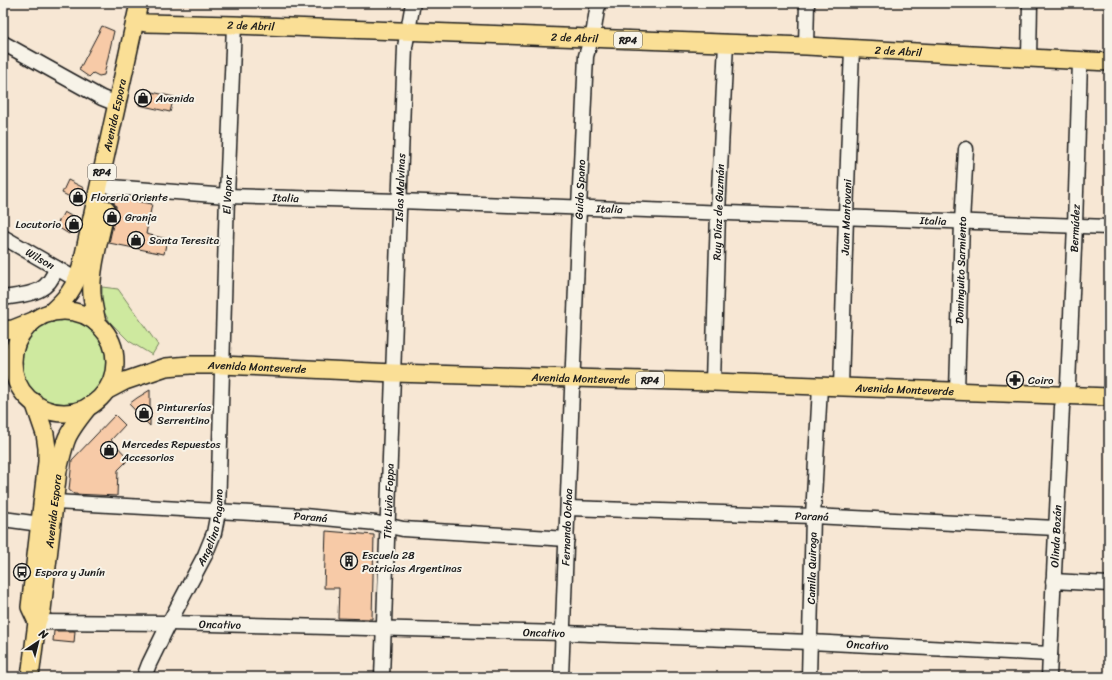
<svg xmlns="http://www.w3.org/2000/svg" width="1112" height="680" font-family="Sriracha,sans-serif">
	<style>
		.green { fill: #cee99f; stroke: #75825e }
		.building { fill: #f7caa7; stroke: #1c1c1c }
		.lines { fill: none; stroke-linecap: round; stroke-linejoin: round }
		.minor-casing { stroke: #1c1c1c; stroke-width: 17 }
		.major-casing { stroke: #1c1c1c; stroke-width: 20 }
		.minor { stroke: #f7f3e8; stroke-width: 14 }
		.major { stroke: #fadf96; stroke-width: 17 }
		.labels { text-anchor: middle; stroke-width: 4; stroke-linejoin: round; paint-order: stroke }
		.shield { fill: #f7f3e8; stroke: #5e5c59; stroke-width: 1 }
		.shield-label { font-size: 10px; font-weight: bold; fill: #1c1c1c }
		.street-label { font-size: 11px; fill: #1c1c1c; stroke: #f7f3e8 }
		.poi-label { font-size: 11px; fill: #1c1c1c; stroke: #f7f3e8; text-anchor: start }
	</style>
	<rect width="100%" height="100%" fill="#f7e7d4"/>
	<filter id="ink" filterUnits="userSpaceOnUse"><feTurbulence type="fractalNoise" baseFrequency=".025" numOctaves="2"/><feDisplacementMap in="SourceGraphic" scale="8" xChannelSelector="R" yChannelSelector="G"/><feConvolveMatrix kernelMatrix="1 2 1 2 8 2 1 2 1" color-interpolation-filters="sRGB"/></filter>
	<g filter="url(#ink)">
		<!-- green -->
		<path class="green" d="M102 287 118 289 158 345 152 355 129 341 110 322 102 309Z
			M19 361a46 46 0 1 1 92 0a46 46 0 1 1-92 0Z"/>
		<!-- building -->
		<path class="building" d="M102 26 114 31 104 75 99 76 93 73 89 77 79 70Z
			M143 90 174 97 170 112 139 105Z
			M68 180 84 188 78 201 62 193Z
			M117 198 152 204 146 234 167 239 164 254 109 243 116 211V206L114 203V201Z
			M64 212 78 220 69 234 56 226Z
			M150 390V426L129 404 137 398Z
			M115 415 125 425 111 440 129 459 118 470 117 496 74 494 69 490 72 460Z
			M326 531 374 535 372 619 338 618 339 588H324Z
			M54 631H75L74 643 53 641Z"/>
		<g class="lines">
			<!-- minor casing -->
			<g class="minor-casing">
				<g id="minor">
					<path d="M3 43 102 98 117 104"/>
					<path d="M806 46 807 3"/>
					<path d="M1029 58 1030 3"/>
					<path id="s1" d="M111 187 227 196 399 201 1109 227"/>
					<path id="s2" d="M3 237 77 280"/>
					<path d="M3 298C27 294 48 295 56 268"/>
					<path id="s3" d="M713 382 718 213 726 43"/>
					<path id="s4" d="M841 387 846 216 852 48"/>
					<path id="s5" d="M957 391 962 222 966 149"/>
					<path id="s6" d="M55 502 304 516 376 523 403 529 567 539"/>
					<path id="s7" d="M568 508 813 516 1056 528"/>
					<path d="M3 519 40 524"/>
					<path d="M1053 581 1109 584"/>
					<path id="s8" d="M37 622 169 623 563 633 810 642 1050 654"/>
					<path id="s9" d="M144 677 149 664 169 623 205 555 214 533 218 512 227 196 234 25"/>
					<path id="s10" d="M382 677 405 47 413 3"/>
					<path id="s11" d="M561 677 579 208 586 56 594 29 598 3"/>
					<path id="s12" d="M809 677 813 516 820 387"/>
					<path id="s13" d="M1049 677 1062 407 1068 384 1075 225 1080 61"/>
				</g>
			</g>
			<!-- major casing -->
			<g class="major-casing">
				<g id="major">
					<path id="s14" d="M135 21 146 23 234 25 806 46 1029 58 1109 62"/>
					<circle cx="64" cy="362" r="51"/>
					<path id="s15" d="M50 313C67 298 74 289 81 268L139 3"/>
					<path d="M97 323C95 313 93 304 92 295 90 268 101 235 106 209"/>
					<path d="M3 330 13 329 33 321"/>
					<path id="s16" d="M106 391 125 381 166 367 190 365H221L394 373 713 382 1109 397"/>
					<path d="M34 402 45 434 47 448V462L30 607 37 622"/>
					<path id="s17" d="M30 677 37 622 42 610 58 470C61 459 63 448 67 438 72 427 81 416 89 406"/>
				</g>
			</g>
			<!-- minor -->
			<use href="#minor" class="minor"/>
			<!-- major -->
			<use href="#major" class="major"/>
		</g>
	</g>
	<!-- icons -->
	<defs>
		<g id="shop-ring" transform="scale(0.9)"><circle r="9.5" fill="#f7f3e8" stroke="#1c1c1c" stroke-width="1.5"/><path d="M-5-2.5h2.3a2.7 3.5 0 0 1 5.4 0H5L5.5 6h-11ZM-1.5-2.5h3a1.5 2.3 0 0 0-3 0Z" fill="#1c1c1c"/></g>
		<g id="pharmacy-ring" transform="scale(0.9)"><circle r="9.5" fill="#f7f3e8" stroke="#1c1c1c" stroke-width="1.5"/><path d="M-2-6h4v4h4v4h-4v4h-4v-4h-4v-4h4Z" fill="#1c1c1c"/></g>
		<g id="building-ring" transform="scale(0.9)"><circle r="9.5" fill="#f7f3e8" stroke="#1c1c1c" stroke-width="1.5"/><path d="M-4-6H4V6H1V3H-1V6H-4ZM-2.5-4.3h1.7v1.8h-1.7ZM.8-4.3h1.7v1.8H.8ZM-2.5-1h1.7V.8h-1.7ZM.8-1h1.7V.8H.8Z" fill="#1c1c1c"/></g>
		<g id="bus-ring" transform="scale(0.9)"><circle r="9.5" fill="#f7f3e8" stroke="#1c1c1c" stroke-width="1.5"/><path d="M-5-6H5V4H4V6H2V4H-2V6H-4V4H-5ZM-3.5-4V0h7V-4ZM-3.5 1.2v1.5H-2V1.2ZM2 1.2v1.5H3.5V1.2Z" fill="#1c1c1c"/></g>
	</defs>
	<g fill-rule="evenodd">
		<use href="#shop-ring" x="143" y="98"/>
		<use href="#shop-ring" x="78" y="197"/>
		<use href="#shop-ring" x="112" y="217"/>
		<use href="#shop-ring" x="74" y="224"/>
		<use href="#shop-ring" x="136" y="240"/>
		<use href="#pharmacy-ring" x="1015" y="380"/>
		<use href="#shop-ring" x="144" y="413"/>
		<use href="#shop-ring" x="109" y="450"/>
		<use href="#building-ring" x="349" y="561"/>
		<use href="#bus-ring" x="22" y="572"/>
	</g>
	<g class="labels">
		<!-- shield labels -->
		<g class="shield">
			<rect x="614" y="32" width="28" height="16" rx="3"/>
			<rect x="88" y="164" width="28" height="16" rx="3"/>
			<rect x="636" y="372" width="28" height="16" rx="3"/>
		</g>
		<g class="shield-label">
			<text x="628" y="44">RP4</text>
			<text x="102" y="176">RP4</text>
			<text x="650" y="384">RP4</text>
		</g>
		<!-- street labels -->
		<g class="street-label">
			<text dy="4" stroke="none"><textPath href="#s14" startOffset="116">2 de Abril</textPath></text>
			<text dy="4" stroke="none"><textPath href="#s14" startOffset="440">2 de Abril</textPath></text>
			<text dy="4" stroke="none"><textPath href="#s14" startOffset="764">2 de Abril</textPath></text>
			<text dy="4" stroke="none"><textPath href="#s15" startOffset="212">Avenida Espora</textPath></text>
			<text dy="4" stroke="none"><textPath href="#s10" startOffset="490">Islas Malvinas</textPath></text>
			<text dy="4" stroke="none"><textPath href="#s11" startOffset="488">Guido Spano</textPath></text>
			<text dy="4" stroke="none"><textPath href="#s9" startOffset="499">El Vapor</textPath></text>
			<text dy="4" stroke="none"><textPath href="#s1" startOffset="175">Italia</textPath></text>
			<text dy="4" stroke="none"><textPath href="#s1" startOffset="499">Italia</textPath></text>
			<text dy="4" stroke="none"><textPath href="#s3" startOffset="170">Ruy Díaz de Guzmán</textPath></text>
			<text dy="4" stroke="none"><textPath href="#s4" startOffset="170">Juan Mantovani</textPath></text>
			<text dy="4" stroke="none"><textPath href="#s1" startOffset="823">Italia</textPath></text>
			<text dy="4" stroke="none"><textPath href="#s13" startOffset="450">Bermúdez</textPath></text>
			<text dy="4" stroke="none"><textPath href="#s2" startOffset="43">Wilson</textPath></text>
			<text dy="4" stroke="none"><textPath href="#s5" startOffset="121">Dominguito Sarmiento</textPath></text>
			<text dy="4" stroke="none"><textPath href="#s16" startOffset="156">Avenida Monteverde</textPath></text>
			<text dy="4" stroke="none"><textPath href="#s16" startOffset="480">Avenida Monteverde</textPath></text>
			<text dy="4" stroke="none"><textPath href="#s16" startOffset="804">Avenida Monteverde</textPath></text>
			<text dy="4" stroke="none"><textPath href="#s10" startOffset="176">Tito Livio Foppa</textPath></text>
			<text dy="4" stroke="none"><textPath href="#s17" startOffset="168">Avenida Espora</textPath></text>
			<text dy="4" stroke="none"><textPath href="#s7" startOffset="244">Paraná</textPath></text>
			<text dy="4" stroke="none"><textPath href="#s6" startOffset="256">Paraná</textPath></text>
			<text dy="4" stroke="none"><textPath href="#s9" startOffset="165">Angelina Pagano</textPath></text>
			<text dy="4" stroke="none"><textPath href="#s11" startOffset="150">Fernando Ochoa</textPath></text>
			<text dy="4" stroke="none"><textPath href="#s13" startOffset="141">Olinda Bozán</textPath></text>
			<text dy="4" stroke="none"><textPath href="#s12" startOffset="109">Camila Quiroga</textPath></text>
			<text dy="4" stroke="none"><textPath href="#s8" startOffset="183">Oncativo</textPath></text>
			<text dy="4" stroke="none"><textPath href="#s8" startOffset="507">Oncativo</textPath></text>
			<text dy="4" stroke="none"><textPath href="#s8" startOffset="831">Oncativo</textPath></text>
		</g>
		<!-- poi labels -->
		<g class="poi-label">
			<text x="156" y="102">Avenida</text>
			<text x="91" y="201">Floreria Oriente</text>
			<text x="125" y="221">Granja</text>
			<text x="61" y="228" text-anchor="end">Locutorio</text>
			<text x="149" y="244">Santa Teresita</text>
			<text x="1028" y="384">Coiro</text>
			<text x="157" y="411">Pinturerías<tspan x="157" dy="13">Serrentino</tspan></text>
			<text x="122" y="448">Mercedes Repuestos<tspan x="122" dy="13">Accesorios</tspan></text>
			<text x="362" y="559">Escuela 28<tspan x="362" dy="13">Patricias Argentinas</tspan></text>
			<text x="35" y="576">Espora y Junín</text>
		</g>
	</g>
	<!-- margin -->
	<rect width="1112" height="680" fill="none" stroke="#f7f3e8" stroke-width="16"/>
	<rect x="8" y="8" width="1096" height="664" fill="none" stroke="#1c1c1c" stroke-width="1.5" filter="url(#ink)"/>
	<!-- north arrow -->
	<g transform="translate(38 642) rotate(35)" stroke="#f7f3e8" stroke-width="3" paint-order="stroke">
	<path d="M0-3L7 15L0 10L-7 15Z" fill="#1c1c1c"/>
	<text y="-6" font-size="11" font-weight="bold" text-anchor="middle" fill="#1c1c1c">N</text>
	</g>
</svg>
